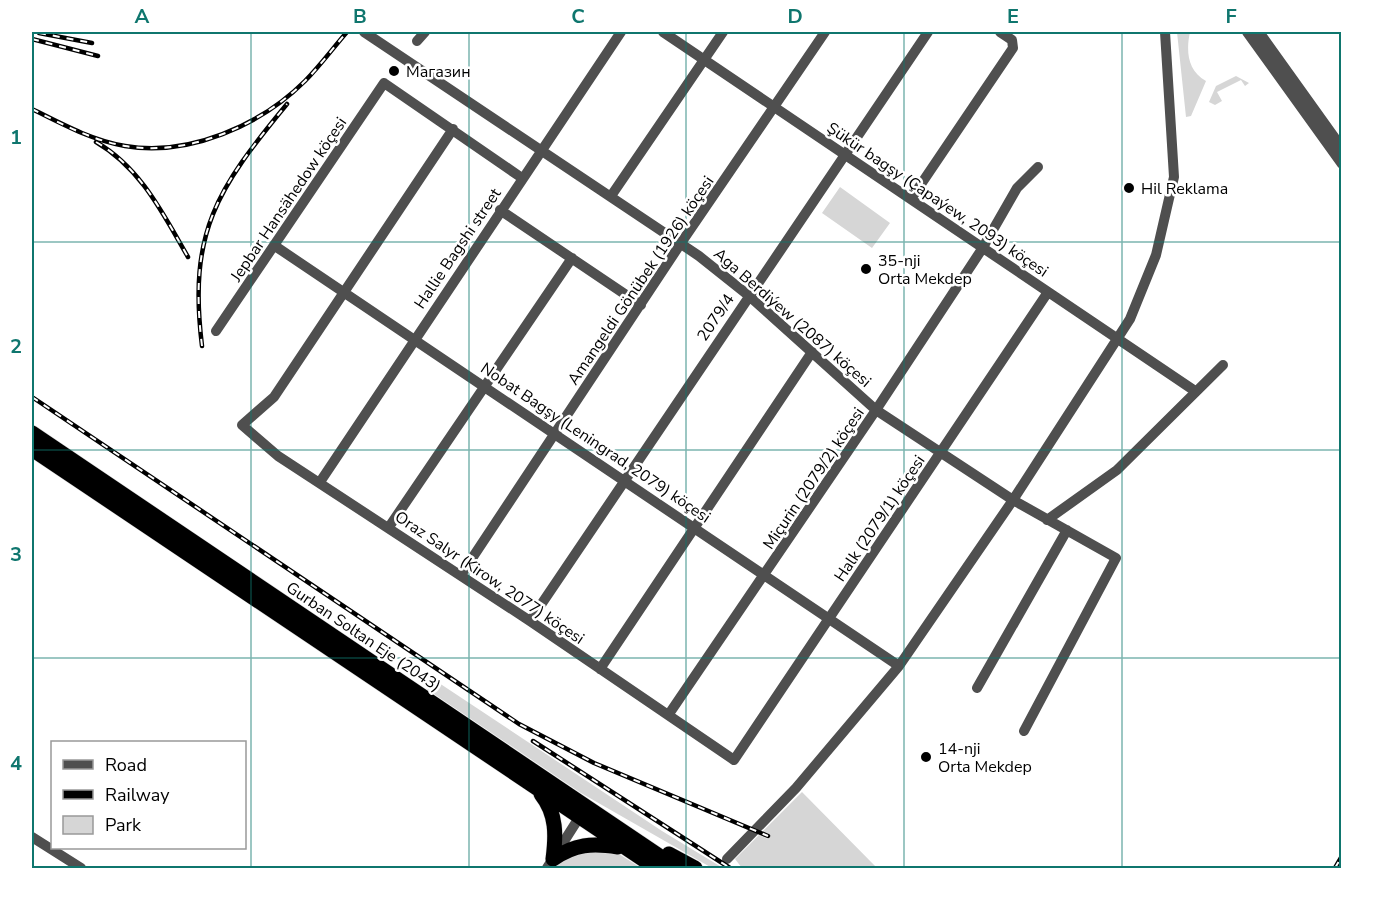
<svg xmlns="http://www.w3.org/2000/svg" width="1373" height="900" font-family="'Nunito Sans',sans-serif">
	<style>
		.green { fill: #d6d6d6 }
		.lines { fill: none; stroke-linecap: round; stroke-linejoin: round }
		.highway-casing { stroke: #dbdbdb; stroke-width: 16 }
		.minor { stroke: #4f4f4f; stroke-width: 10 }
		.highway { stroke: #000; stroke-width: 15 }
		.rail-casing { stroke: #000; stroke-width: 4.5 }
		.rail { stroke: #fff; stroke-width: 2; stroke-dasharray: 7; stroke-linecap: butt }
		.grid { fill: none; stroke: #0f766e; stroke-width: 1.5; stroke-opacity: 0.55 }
		.poi-dot { fill: #000; stroke: #fff; stroke-width: 2 }
		.labels { text-anchor: middle; stroke-width: 5; stroke-linejoin: round; paint-order: stroke }
		.poi-label { font-size: 16px; fill: #000; stroke: #fff; text-anchor: start }
		.street-label { font-size: 16px; fill: #000; stroke: #fff }
		.neatline { fill: none; stroke: #0f766e; stroke-width: 2 }
		.grid-label { font-size: 20px; text-anchor: middle; font-weight: bold; fill: #0f766e }
	</style>
	<rect width="100%" height="100%" fill="#fff"/>
	<!-- green -->
	<path class="green" d="M1177 32H1190C1186 50 1187 71 1206 81L1191 116 1186 117Z
		M1236 76 1249 83 1245 86 1241 80 1217 92 1222 101 1215 105 1209 102 1216 86Z
		M840 187 890 223 872 248 822 213Z
		M433 679 662 831 723 868H712L581 793 428 690 426 688Z
		M802 792 877 868H742L735 859 759 835 768 839 770 835 762 832Z
		M589 849 619 854 641 868H553L561 860Z"/>
	<g class="lines">
		<!-- highway casing -->
		<g class="highway-casing">
			<path id="highway" d="M32 433 677 868
				M32 449 656 868
				M541 794C557 814 556 836 553 859
				M669 854 695 868
				M553 859C575 844 592 843 618 847"/>
		</g>
		<!-- minor -->
		<path class="minor" d="M364 32 699 256 748 295 876 410 1013 500 1116 558 1024 731
			M663 32 1195 391
			M1247 32 1342 164
			M1259 32 1342 148
			M417 41 425 32
			M453 129 274 397 242 425 278 456 530 621 734 760 1048 292
			M611 196 723 32
			M911 199 1013 48 1012 40 1000 32
			M500 210 641 305
			M275 246 899 666
			M216 331 384 83 522 178
			M320 482 621 32
			M1047 520 1117 470 1223 365
			M389 527 572 258
			M461 575 681 243 825 32
			M530 621 928 32
			M600 669 812 352
			M977 688 1067 530
			M669 714 876 410 982 249 1017 188 1038 167
			M32 837 81 868
			M727 859 796 788 899 666 1013 500 1130 319 1156 255 1174 177 1165 32
			M547 868 582 813"/>
		<!-- highway -->
		<use href="#highway" class="highway"/>
		<!-- rail casing -->
		<g class="rail-casing">
			<path id="rail" d="M39 33 92 43
				M32 39 98 56
				M32 109C62 124 91 140 125 146 189 157 261 125 305 81 320 66 333 48 347 32
				M96 142C141 168 163 214 188 257
				M202 346C188 232 217 189 287 104
				M32 397 519 724 594 763 768 836
				M533 741 730 868
				M1335 868 1342 856"/>
		</g>
		<!-- rail -->
		<use href="#rail" class="rail"/>
	</g>
	<!-- grid -->
	<path class="grid" d="M251 32V868M469 32V868M686 32V868M904 32V868M1122 32V868M32 242H1342M32 450H1342M32 658H1342"/>
	<!-- markers -->
	<g class="poi-dot">
		<circle cx="394" cy="71" r="6"/>
		<circle cx="1129" cy="188" r="6"/>
		<circle cx="866" cy="269" r="6"/>
		<circle cx="926" cy="757" r="6"/>
	</g>
	<g class="labels">
		<!-- poi labels -->
		<g class="poi-label">
			<text x="406" y="77">Магазин</text>
			<text x="1141" y="194">Hil Reklama</text>
			<text x="878" y="266">35-nji<tspan x="878" dy="18">Orta Mekdep</tspan></text>
			<text x="938" y="754">14-nji<tspan x="938" dy="18">Orta Mekdep</tspan></text>
		</g>
		<!-- street labels -->
		<g class="street-label">
			<text transform="translate(288 199) rotate(-56)" y="6">Jepbar Hansähedow köçesi</text>
			<text transform="translate(938 199) rotate(34)" y="6">Şükür bagşy (Çapaýew, 2093) köçesi</text>
			<text transform="translate(457 248) rotate(-56)" y="6">Hallie Bagshi street</text>
			<text transform="translate(640 280) rotate(-56)" y="6">Amangeldi Gönübek (1926) köçesi</text>
			<text transform="translate(715 317) rotate(-56)" y="6">2079/4</text>
			<text transform="translate(793 317) rotate(41)" y="6">Aga Berdiýew (2087) köçesi</text>
			<text transform="translate(596 442) rotate(34)" y="6">Nobat Bagşy (Leningrad, 2079) köçesi</text>
			<text transform="translate(813 478) rotate(-56)" y="6">Miçurin (2079/2) köçesi</text>
			<text transform="translate(879 518) rotate(-56)" y="6">Halk (2079/1) köçesi</text>
			<text transform="translate(490 577) rotate(34)" y="6">Oraz Salyr (Kirow, 2077) köçesi</text>
			<text transform="translate(364 636) rotate(34)" y="6">Gurban Soltan Eje (2043)</text>
		</g>
	</g>
	<!-- border -->
	<rect width="1373" height="900" fill="none" stroke="#ffffff" stroke-width="66"/>
	<!-- legend -->
	<rect x="51" y="741" width="195" height="108" fill="#ffffff" stroke="#999999" stroke-width="1.5"/>
	<rect x="63" y="760" width="30" height="9" fill="#4f4f4f" stroke="#999999" stroke-width="1.5"/>
	<text x="105" y="771" font-size="18" fill="#000000">Road</text>
	<rect x="63" y="790" width="30" height="9" fill="#000000" stroke="#999999" stroke-width="1.5"/>
	<text x="105" y="801" font-size="18" fill="#000000">Railway</text>
	<rect x="63" y="816" width="30" height="18" fill="#d6d6d6" stroke="#999999" stroke-width="1.5"/>
	<text x="105" y="831" font-size="18" fill="#000000">Park</text>
	<rect x="33" y="33" width="1307" height="834" class="neatline"/>
	<g class="grid-label">
		<text x="142" y="23">A</text>
		<text x="360" y="23">B</text>
		<text x="578" y="23">C</text>
		<text x="795" y="23">D</text>
		<text x="1013" y="23">E</text>
		<text x="1231" y="23">F</text>
		<text x="16" y="144">1</text>
		<text x="16" y="353">2</text>
		<text x="16" y="561">3</text>
		<text x="16" y="770">4</text>
	</g>
</svg>
